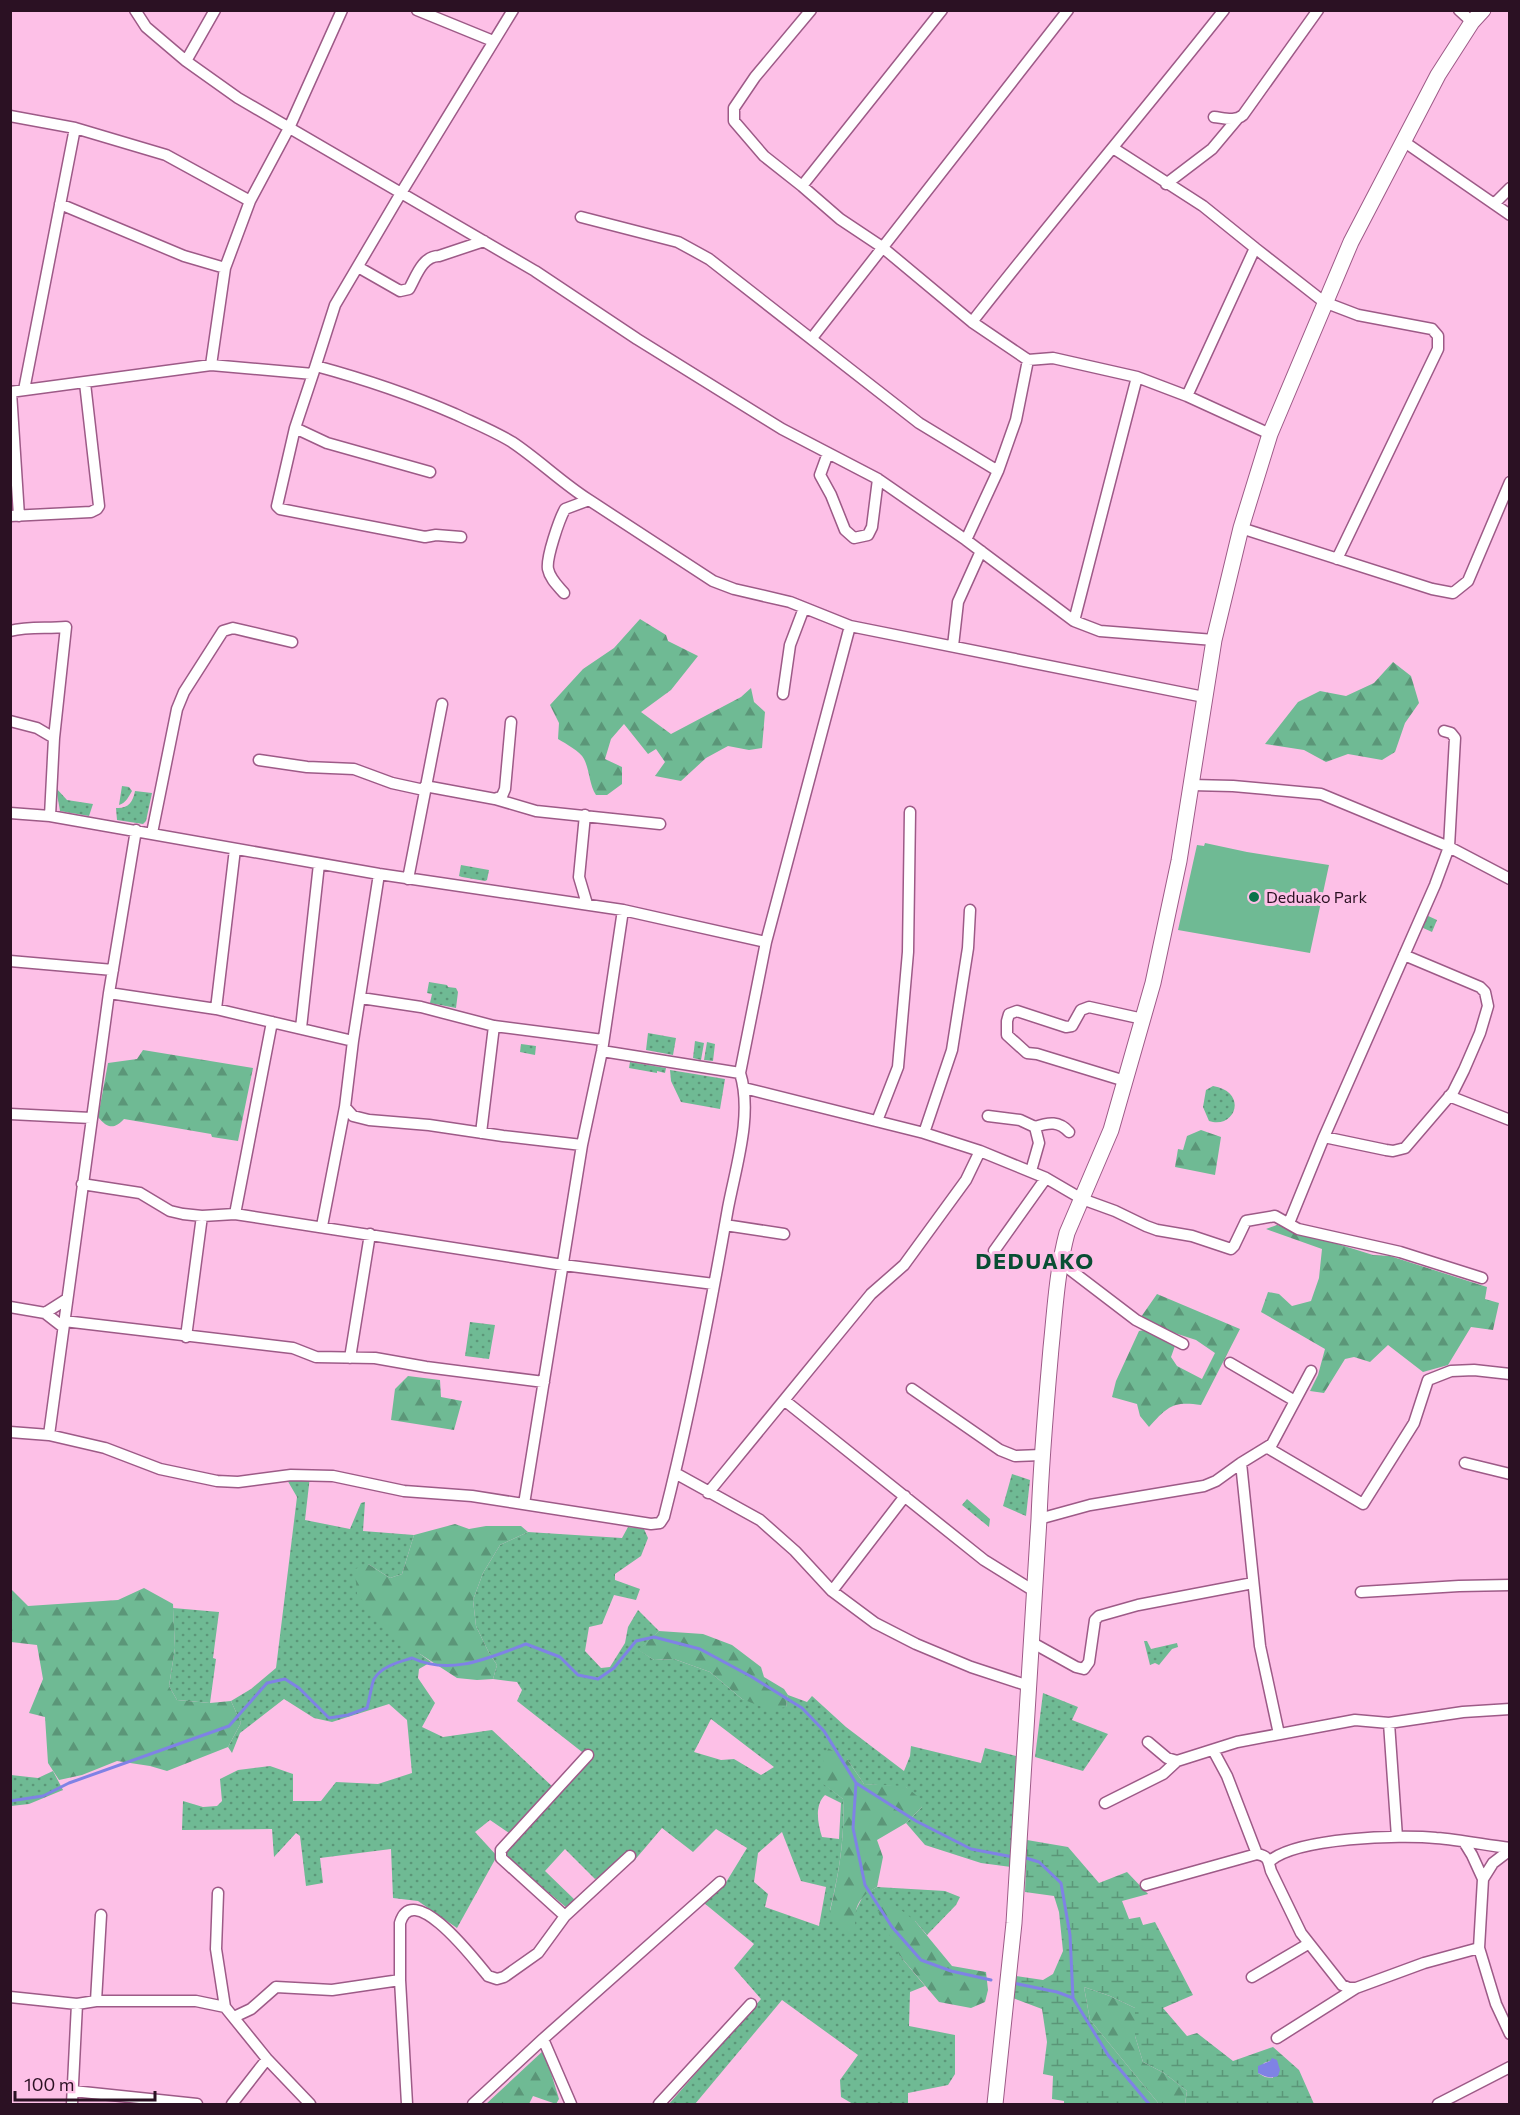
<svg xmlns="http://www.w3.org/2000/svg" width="1520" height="2115" font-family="Commissioner,sans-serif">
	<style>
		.grass { fill: url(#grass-dots); fill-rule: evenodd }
		.forest { fill: url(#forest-firs) }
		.wetland { fill: url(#wetland-marsh); fill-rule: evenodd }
		.garden { fill: #6fba94 }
		.water { fill: #7f82e5 }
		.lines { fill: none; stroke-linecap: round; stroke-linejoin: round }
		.stream { stroke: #7f82e5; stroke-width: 3 }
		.street-casing { stroke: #9d5a87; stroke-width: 13 }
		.secondary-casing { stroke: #9d5a87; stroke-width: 17 }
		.street { stroke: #fff; stroke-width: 10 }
		.secondary { stroke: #fff; stroke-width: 15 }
		.poi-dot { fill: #09734b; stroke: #fdc0e7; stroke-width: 2 }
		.labels { text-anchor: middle; stroke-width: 6; stroke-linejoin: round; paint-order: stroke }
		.poi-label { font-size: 16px; fill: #2b1123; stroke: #fdc0e7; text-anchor: start }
		.district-label { font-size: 22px; font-weight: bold; letter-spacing: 1.5px; fill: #094e33; stroke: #fdc0e7 }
	</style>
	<defs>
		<pattern id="grass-dots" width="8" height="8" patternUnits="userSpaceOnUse" patternTransform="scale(1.5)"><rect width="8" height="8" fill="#6fba94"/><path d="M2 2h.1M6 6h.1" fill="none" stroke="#5b9678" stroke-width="1.8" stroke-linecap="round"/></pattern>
		<pattern id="forest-firs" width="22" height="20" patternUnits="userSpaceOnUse" patternTransform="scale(1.5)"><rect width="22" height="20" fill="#6fba94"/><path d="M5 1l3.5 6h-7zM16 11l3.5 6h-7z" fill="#5b9678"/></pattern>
		<pattern id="wetland-marsh" width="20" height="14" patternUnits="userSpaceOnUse" patternTransform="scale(1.5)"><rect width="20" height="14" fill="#6fba94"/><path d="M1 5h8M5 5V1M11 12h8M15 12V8" fill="none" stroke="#5b9678"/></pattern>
	</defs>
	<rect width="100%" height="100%" fill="#fdc0e7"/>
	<!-- grass -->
	<path class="grass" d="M122 786 129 787 132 791C129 796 126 803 119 805Z
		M56 788 67 800 93 804 89 816 60 811Z
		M135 791 152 793 146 821 143 824 117 820 116 808C128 809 133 802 135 791Z
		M461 865 489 870 487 880 485 881 462 877 459 876Z
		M1426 915 1437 920 1432 932 1421 927Z
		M429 982 447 985 448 987 456 988 458 992 456 1008 430 1003 432 994 427 993Z
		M648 1033 676 1038 673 1055 646 1050Z
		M695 1041 704 1043 701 1060 693 1058Z
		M707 1042 715 1044 713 1061 704 1060Z
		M521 1044 536 1046 535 1055 520 1052Z
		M630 1062 666 1068 665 1073 657 1071V1073L629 1068Z
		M670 1070 725 1079 720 1109 681 1102 671 1081Z
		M1213 1086C1249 1092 1235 1130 1209 1121L1203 1107 1206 1090Z
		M470 1322 495 1325 489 1359 465 1356Z
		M1012 1474 1030 1480 1026 1516 1003 1506Z
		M310 1476 305 1520 350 1529 361 1503 365 1502 363 1531 414 1535 402 1574 390 1578 368 1564 420 1654 431 1662 419 1669 418 1678 435 1703 422 1727 443 1737 492 1730 554 1788 509 1833 490 1820 475 1832 497 1856 457 1928 418 1901 393 1898 391 1849 320 1858 323 1883 306 1886 300 1836 296 1833 274 1857 272 1829 182 1830 183 1801 203 1807 217 1806 222 1801 220 1779 238 1770 270 1766 293 1774V1801H321L336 1782 378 1784 412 1773 407 1720 389 1704 332 1722 314 1718 284 1699 240 1733 232 1753 228 1747 241 1723 231 1701 251 1689 276 1668 297 1497 286 1478Z
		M967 1499 990 1519 989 1527 962 1505Z
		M628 1527 644 1529 648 1538 641 1556 615 1574V1580L640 1589 636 1600 614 1595 602 1624 589 1627 585 1651 601 1668 610 1667 625 1643 628 1627 638 1610 659 1631 639 1650 654 1660 674 1659 710 1672 742 1699 786 1707 788 1695 807 1702 812 1696 846 1727 904 1771 910 1756 911 1746 981 1763 985 1748 1016 1756 1011 1867 981 1863 925 1845 906 1823 922 1807 906 1787 864 1784 847 1759 823 1783 843 1799C845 1837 839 1874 830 1910L853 1916 864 1894 877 1887 945 1891 960 1897 956 1905 927 1935 915 1921 900 1956 925 1986 910 1992 909 2026 955 2035V2074L948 2085 908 2093V2104H853L841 2097 840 2080 858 2055 782 2000 695 2104H669L761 1999 734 1968 754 1944 704 1903 725 1884 747 1848 716 1829 693 1852 662 1828 633 1862 595 1879 565 1849 545 1871 575 1900 567 1908 506 1857 505 1850 591 1759 517 1701 522 1690 517 1682 493 1679 497 1665 489 1653 476 1626 473 1600 483 1573 500 1545 528 1532 622 1538ZM711 1719 774 1767 761 1775 734 1759 721 1760 694 1752ZM825 1795 841 1803 839 1839 822 1837C818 1824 814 1806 825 1795ZM782 1832 801 1881 826 1887 819 1926 765 1907 768 1894 754 1882 758 1853Z
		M173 1608 219 1612 213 1658 216 1659 210 1703 177 1700 169 1686 175 1648Z
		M1144 1641H1147L1151 1649 1177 1643 1178 1647 1172 1649 1159 1665 1155 1663 1150 1665Z
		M1043 1693 1078 1707 1072 1720 1108 1734 1083 1771 1035 1757Z
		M53 1771 63 1790 29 1804 11 1806V1775L38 1778Z"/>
	<!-- forest -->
	<path class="forest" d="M640 619 666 635 668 641 698 656 671 690 641 712 671 734 741 697 751 688 754 702 765 712 762 748 749 750 728 746 706 758 681 781 655 776 665 762 656 749 648 754 624 724 611 739 605 759 622 767V784L607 795H596C589 784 590 771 584 759 580 751 566 744 558 739L559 723 550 705 583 669 614 648Z
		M1393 662 1411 676 1419 703 1405 723 1395 752 1382 760 1348 754 1326 762 1304 750 1265 744 1298 702 1320 691 1346 696 1374 683Z
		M143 1050 253 1068 238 1141 212 1137 211 1134 124 1119C114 1130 107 1128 98 1117L108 1063 137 1059Z
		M1201 1130 1221 1137 1215 1175 1175 1167 1178 1149 1183 1150 1187 1136Z
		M1277 1225 1373 1255 1390 1256 1487 1287 1485 1299 1499 1303 1493 1330 1471 1327 1448 1365 1423 1372 1388 1345 1370 1362 1354 1357 1345 1359 1324 1393 1310 1391 1318 1375 1325 1349 1261 1312 1268 1292 1279 1294 1292 1306 1311 1301 1319 1278 1322 1249 1266 1229Z
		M1157 1294 1240 1329 1201 1405C1173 1401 1168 1406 1149 1427L1140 1416 1137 1404 1112 1397 1116 1381 1139 1331 1149 1329 1176 1343 1171 1357 1177 1366 1202 1379 1215 1353 1196 1340 1144 1323 1141 1317Z
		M408 1376 440 1380 441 1397 462 1401 454 1430 391 1420 395 1389Z
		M455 1524 469 1529 486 1526H521L528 1532 500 1545 483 1573 473 1600 476 1626 489 1653 497 1665 493 1679 477 1680 457 1678 420 1654 397 1642 357 1594 355 1569 368 1564 390 1578 402 1574 414 1535Z
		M144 1588 173 1604 175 1648 169 1686 177 1700 210 1703 231 1701 241 1723 228 1747 167 1771 150 1766 117 1761 82 1775 59 1780 48 1763 45 1717 29 1713 43 1679 37 1645 11 1642V1589L28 1606 118 1600Z
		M659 1631 703 1634 732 1645 761 1667 764 1677 784 1689 788 1695 786 1707 770 1710 742 1699 710 1672 674 1659 654 1660 638 1650Z
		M828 1748 847 1759 864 1784 905 1786 921 1799 922 1807 906 1823 877 1840 883 1857 877 1887C859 1896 852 1909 856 1930L844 1932 830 1911C839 1874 845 1837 843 1799L822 1783 824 1753Z
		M887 1899 915 1921 952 1966 986 1972 988 1990 985 2002 971 2008 939 2002 900 1956 878 1912Z
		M1084 1987 1110 1996 1135 2008V2036L1143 2062 1164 2073 1187 2091 1185 2104H1159L1090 2020Z
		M544 2050 559 2099 556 2104 533 2096 529 2104H486Z"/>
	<!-- wetland -->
	<path class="wetland" d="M1027 1840 1068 1847 1099 1883 1127 1872 1148 1894 1122 1901 1129 1919 1140 1917 1143 1925 1155 1922 1193 1995 1163 2008 1187 2036 1197 2033 1233 2061 1273 2047 1299 2070 1314 2104H1185L1187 2091 1164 2073 1143 2062 1135 2036V2008L1110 1996 1084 1987 1090 2020 1159 2104H1064V2101L1052 2099 1053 2076 1043 2074 1047 2042 1042 2009 1013 1998 1016 1976 1043 1980 1053 1974 1063 1951 1059 1912 1054 1896 1025 1892ZM1270 2061 1273 2078 1265 2077 1258 2073 1264 2063Z"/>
	<!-- garden -->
	<path class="garden" d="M1205 843 1247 852 1329 865 1310 953 1178 930 1197 845 1204 846Z"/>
	<!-- water -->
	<path class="water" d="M1272 2058 1277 2060 1280 2070 1278 2076C1270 2079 1266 2077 1258 2073V2066L1270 2061Z"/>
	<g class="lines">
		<!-- stream -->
		<path class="stream" d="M856 1783 916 1821 971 1849 1013 1857
			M10 1801 43 1796 69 1783 229 1726 267 1683 285 1679 299 1688 329 1718 348 1715 367 1708C369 1701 372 1683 374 1679 382 1666 399 1662 412 1658 451 1676 488 1658 526 1644L560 1657 578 1675 598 1679 614 1668 636 1641 654 1637 700 1649 752 1677 802 1708 824 1731 856 1783 853 1828 865 1885 892 1927 921 1960 951 1971 991 1980
			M1026 1858 1039 1862 1061 1883 1070 1935 1073 1998
			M1013 1983 1057 1992 1073 1998 1108 2055 1149 2104"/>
		<!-- street casing -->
		<g class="street-casing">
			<path id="street" d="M135 10 146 27 186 61 238 98 535 271 637 339 782 429 878 479 966 540 1074 621 1100 631 1214 640
				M417 10 493 41
				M811 10 755 77 734 108V121L764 156 802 186 840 219 882 247 972 322 1028 360 1053 358 1137 377 1187 396 1255 248 1324 302 1358 315 1432 329 1438 336V349L1337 559
				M1459 10 1472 22
				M186 61 215 10
				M10 116 75 128 166 155 250 201
				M1214 117C1224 118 1235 122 1243 115L1318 10
				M1403 141 1510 215
				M1113 148 1203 206 1255 248
				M1166 184 1212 149 1238 118
				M802 186 942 10
				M60 204 184 256 225 268
				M1494 204 1510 188
				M581 217 678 242 709 259 919 423 998 471
				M358 267 400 291 409 289C416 277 422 256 439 256L484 241
				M972 322C1054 217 1141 115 1224 10
				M812 338 1068 10
				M211 365 225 268 250 201 289 128 342 10
				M316 366C364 379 409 394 455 414 474 423 494 431 512 442 539 460 562 483 589 500
				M313 374 295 428 277 506 280 509 425 537 436 535 461 537
				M24 390 75 128
				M10 392 211 365 313 374 335 305 401 193 513 10
				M11 392 19 516
				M1187 396 1270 434
				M295 428 327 443 430 472
				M828 453 820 475 831 495 845 530 854 538 868 535 872 527 878 479
				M10 516 91 512 97 509 99 506 85 383
				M1241 528 1432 589 1453 593 1468 581 1510 482
				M966 540 998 471 1016 420 1028 360
				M564 593C558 586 550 579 548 569 546 558 559 520 565 509L589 500 713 581 734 589 790 602 850 626
				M1074 621 1137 377
				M10 631C29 626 47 629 66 627L54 738 50 816
				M953 646 958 602 981 551
				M783 694 790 645 804 608
				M10 721 37 728 54 738
				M259 760 307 767 354 769 392 783 424 790
				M1191 785 1233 786 1321 794 1449 847 1510 879
				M425 786 495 799 502 796 505 789 511 722
				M495 799 536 811 660 824
				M10 813 50 816 379 874 623 910 766 942 850 626 1204 697
				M585 815 579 877 587 904
				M152 833 177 709 184 692 223 631 233 628 292 642
				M408 879 442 704
				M10 961 113 970
				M109 993 216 1009 353 1041
				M361 998 421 1007 494 1026 603 1040
				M216 1009 235 849
				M301 1028 319 864
				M602 1051 740 1073
				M1125 1081 1037 1054 1027 1053 1007 1035V1021L1009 1014 1017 1011 1066 1027 1072 1026 1081 1010 1089 1007 1143 1019
				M744 1088 924 1133 980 1151 1046 1178 1082 1199 1115 1211 1146 1226 1157 1230 1192 1236 1231 1249 1234 1246 1246 1221 1275 1216 1298 1229 1400 1252 1482 1278
				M1449 1096 1510 1120
				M345 1107 353 1116 369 1120 429 1125 503 1136 582 1145
				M10 1114 91 1118
				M988 1116 1020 1120 1035 1127 1039 1143 1031 1171
				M877 1121 898 1067 908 952 910 812
				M1035 1127C1049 1122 1059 1121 1069 1132
				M481 1133 494 1026
				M924 1133 952 1050 968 948 970 910
				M1324 1137 1386 1150 1393 1151 1405 1148 1453 1092 1464 1070 1480 1033 1488 1006 1485 992 1480 987 1404 955
				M82 1184 140 1193 170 1211 183 1214 202 1216 235 1214 563 1265 714 1284
				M235 1214 272 1022
				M1289 1223 1324 1137 1435 885 1449 847 1455 738 1451 733 1444 731
				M725 1225 784 1234
				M322 1226 345 1107 353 1041 379 874
				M994 1251 1046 1178
				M1060 1262 1136 1320 1183 1344
				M10 1307 45 1313 63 1327
				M45 1313 67 1299
				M64 1321 293 1348 316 1357 375 1358 426 1367 544 1382
				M186 1337 202 1216
				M350 1358 370 1234
				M1230 1363 1295 1401
				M912 1389 1000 1450 1015 1456 1041 1455
				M784 1400 984 1560 1034 1591
				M10 1432 49 1435 105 1448 160 1469 217 1481 238 1482 291 1475 333 1476 404 1491 472 1496 651 1524 660 1523 664 1517C690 1415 710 1311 728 1208 736 1166 753 1114 740 1073L766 942
				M49 1435 109 993 136 830
				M1268 1448 1363 1504 1414 1423 1428 1380 1451 1371 1474 1370 1510 1374
				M1241 1463 1260 1646 1279 1734
				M1465 1463 1510 1474
				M675 1473 760 1520 795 1551 832 1591 875 1623 916 1644 971 1667 1029 1686
				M708 1493 871 1294 904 1265 966 1180 980 1151
				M524 1504 582 1145 602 1051 623 910
				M1039 1519 1090 1505 1204 1486 1216 1481 1241 1463 1272 1444 1311 1371
				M832 1591 905 1496
				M1361 1592 1459 1586 1510 1585
				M1031 1642 1076 1667 1084 1669 1089 1662 1095 1620 1099 1616 1138 1605 1253 1583
				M1389 1723 1397 1837
				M1148 1742 1167 1758 1177 1761 1237 1742 1355 1720 1389 1723 1463 1712 1510 1709
				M1213 1750 1227 1776 1257 1854
				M1105 1803 1163 1774 1177 1761
				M1464 1842 1472 1855 1483 1879
				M1510 1850 1493 1863 1483 1879 1479 1948 1496 2004 1510 2034
				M1270 1861C1296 1838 1401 1834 1436 1838 1461 1840 1485 1845 1510 1848
				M1146 1885 1257 1854C1269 1856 1268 1861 1271 1871L1301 1933 1342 1985 1349 1988H1356L1424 1963 1479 1948
				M218 1893 216 1949 225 2007 267 2059 310 2104
				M565 1916 501 1858V1850L588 1755
				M1252 1977 1308 1944
				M10 1997 77 2004 96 2001H196L225 2007
				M96 2001 101 1915
				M234 2017 251 2009 276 1987 332 1990 400 1980
				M1277 2038 1356 1988
				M543 2039 571 2104
				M73 2091 197 2104
				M72 2104 77 2004
				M232 2104 267 2059
				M407 2104 400 1980V1923C413 1878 477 1963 488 1976L497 1979 504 1977 538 1953 565 1916 630 1856
				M473 2104 543 2039 720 1882
				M659 2104 751 2004
				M1438 2104 1510 2067"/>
		</g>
		<!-- secondary casing -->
		<g class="secondary-casing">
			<path id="secondary" d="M995 2104 1014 1923 1039 1519C1041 1461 1046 1405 1051 1348 1055 1309 1057 1271 1067 1233L1111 1130 1153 983 1179 861 1214 640 1241 528 1270 434 1351 242 1438 75 1472 22 1483 10"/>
		</g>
		<!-- street -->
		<use href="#street" class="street"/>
		<!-- secondary -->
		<use href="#secondary" class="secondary"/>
	</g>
	<!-- markers -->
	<circle class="poi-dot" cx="1254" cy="897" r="6"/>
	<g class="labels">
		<!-- poi labels -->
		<g class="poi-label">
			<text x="1266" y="903">Deduako Park</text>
		</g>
		<!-- district labels -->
		<g class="district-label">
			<text x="1035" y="1269">DEDUAKO</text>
		</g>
	</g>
	<!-- border -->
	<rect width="1520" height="2115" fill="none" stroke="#2b1123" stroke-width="24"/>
	<!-- scale -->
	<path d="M15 2091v9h140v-9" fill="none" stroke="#2b1123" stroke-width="3"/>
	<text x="24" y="2091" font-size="18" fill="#2b1123" stroke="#fdc0e7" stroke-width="4.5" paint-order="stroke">100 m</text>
</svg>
